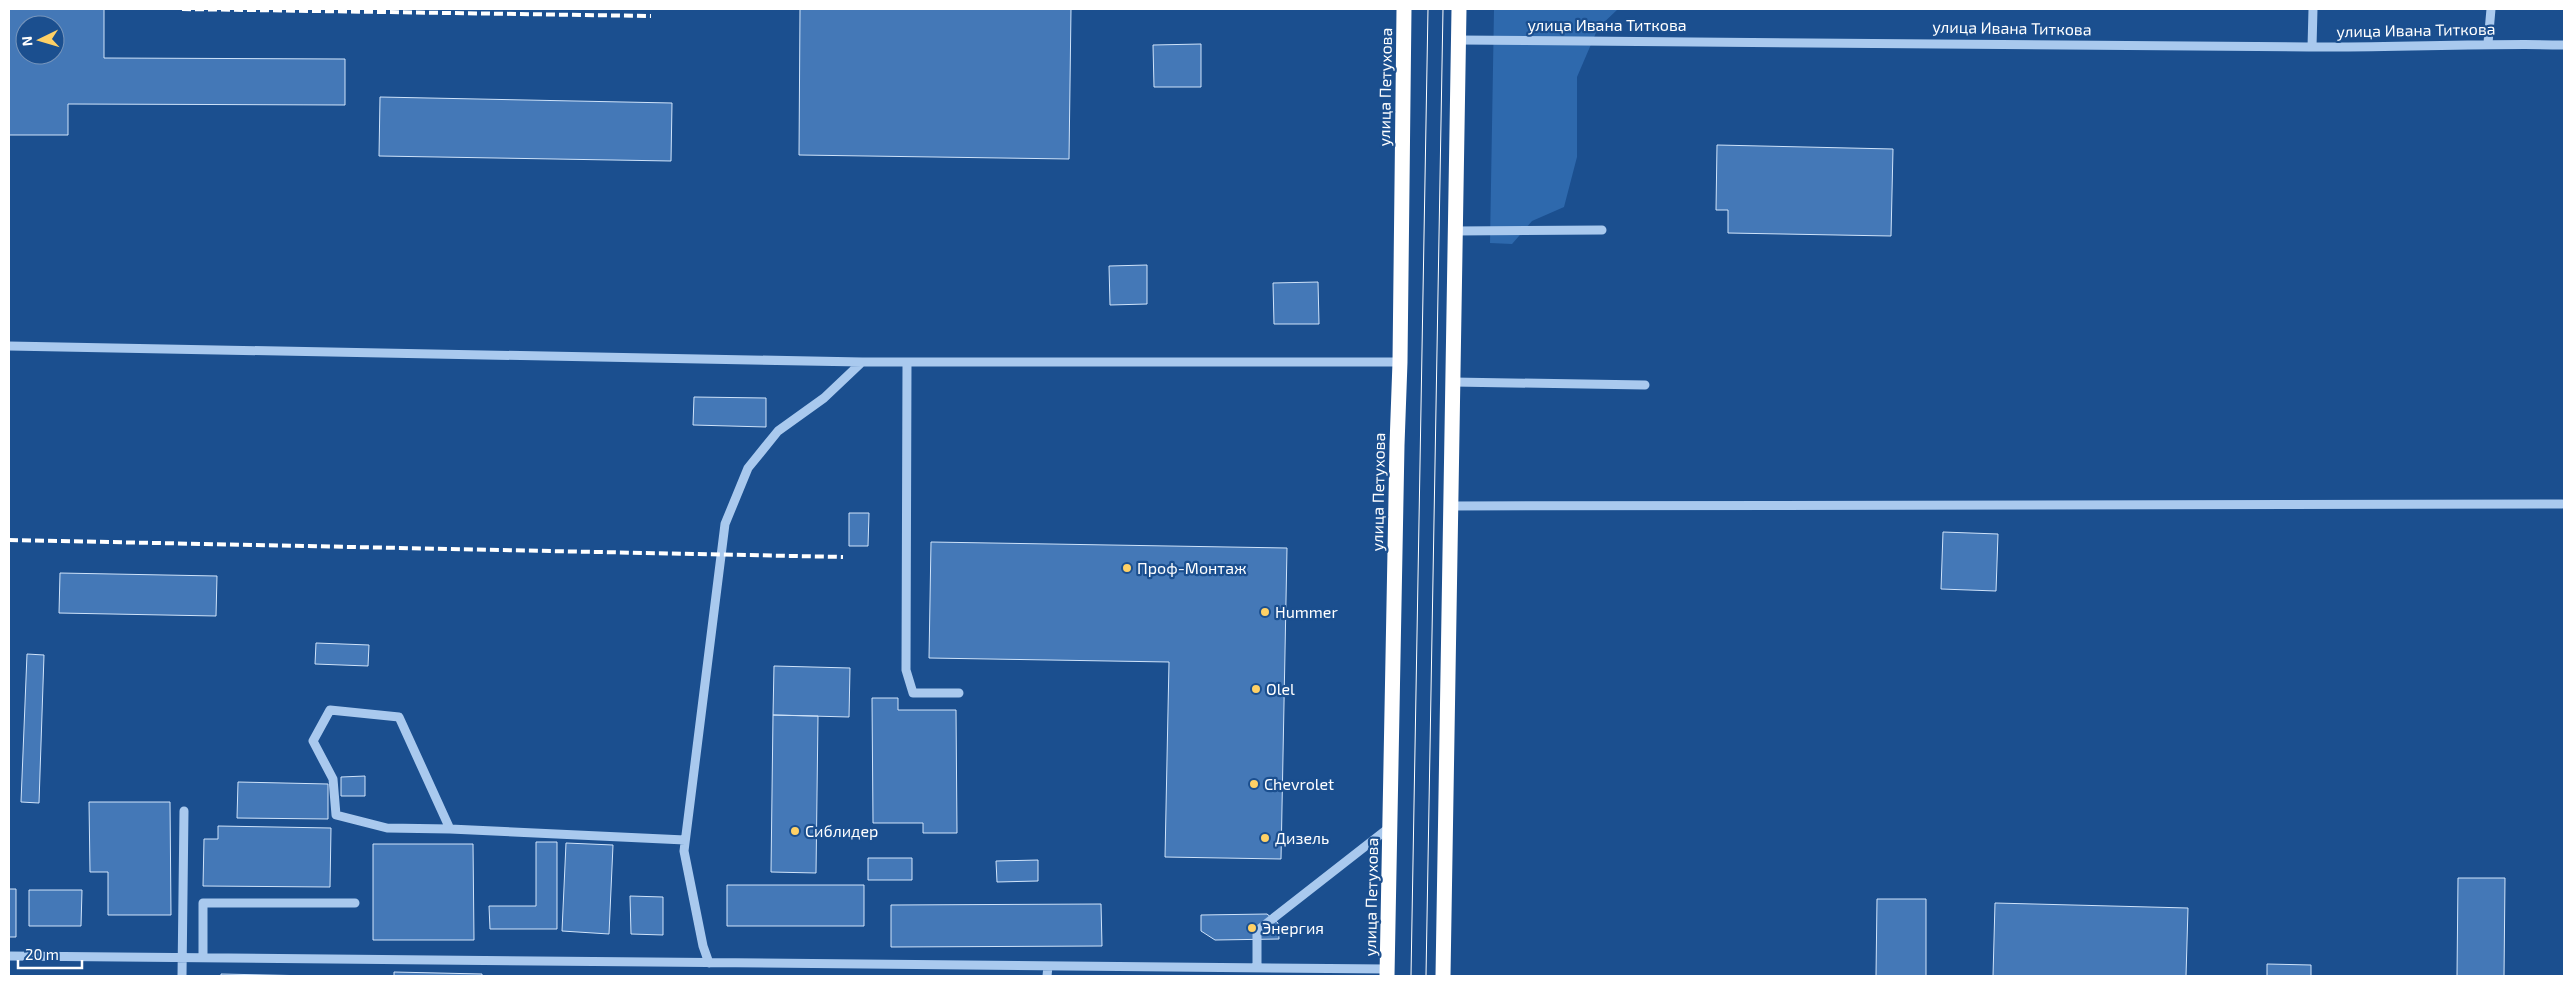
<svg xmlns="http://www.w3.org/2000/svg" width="2573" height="985" font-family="'Exo 2',sans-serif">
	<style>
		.green { fill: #2e69ad }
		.building { fill: #4478b7; stroke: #cfe3fa; fill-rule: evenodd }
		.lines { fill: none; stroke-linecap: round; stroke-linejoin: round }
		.minor { stroke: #a9c9ee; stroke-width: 9 }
		.highway { stroke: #fff; stroke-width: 15 }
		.tram { stroke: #fff; stroke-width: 1 }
		.rail { stroke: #fff; stroke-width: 4; stroke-dasharray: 9 4; stroke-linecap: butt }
		.poi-dot { fill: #ffd166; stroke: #1b4f8f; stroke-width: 2 }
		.labels { text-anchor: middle; stroke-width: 4.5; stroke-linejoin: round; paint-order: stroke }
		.street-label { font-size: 16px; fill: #fff; stroke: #1b4f8f }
		.poi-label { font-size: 16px; fill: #fff; stroke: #1b4f8f; text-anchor: start }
	</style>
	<rect width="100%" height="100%" fill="#1b4f8f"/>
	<!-- green -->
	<path class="green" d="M1494 9H1618L1598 28 1577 77V157L1564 207 1532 221 1512 244 1490 243Z"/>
	<!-- building -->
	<path class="building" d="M9 9H104V58L345 59V105L68 104V135H9ZM25 25H55V55H25Z
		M800 9H1071L1069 159 799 155Z
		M1201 44V87H1154L1153 45Z
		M380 97 672 103 671 161 379 156Z
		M1717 145 1893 149 1891 236 1728 233V210H1716Z
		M1147 265V304L1110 305 1109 266Z
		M1318 282 1319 324H1274L1273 283Z
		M694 397 766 398V427L693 425Z
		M849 513H869L868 546H849Z
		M1943 532 1998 534 1996 591 1941 589Z
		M931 542 1287 548 1281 859 1165 857 1169 662 929 658Z
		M60 573 217 576 216 616 59 613Z
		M316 643 369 645 368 666 315 664Z
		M27 654 44 655 39 803 21 802Z
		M774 666 850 668 849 717 773 715Z
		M872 698H898V710H956L957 833H923V823H873Z
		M773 715 818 716 816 873 771 872Z
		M365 776V796H341V777Z
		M238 782 328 784V819L237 818Z
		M89 802H170L171 915H108V872H90Z
		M218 826 331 828 330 887 203 886 204 839H218Z
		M536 842H557V929H490L489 906H536Z
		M566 843 613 845 609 934 562 931Z
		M373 844H473L474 940H373Z
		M868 858H912V880H868Z
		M1038 860V881L997 882 996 861Z
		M2458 878H2505L2504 976H2457Z
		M727 885H864V926H727Z
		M9 889H16V937H9Z
		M29 890H82L81 926H29Z
		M630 896 663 897V935L631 934Z
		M1877 899H1926V976H1876Z
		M1995 903 2188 908 2186 976H1993Z
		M1101 904 1102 946 891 947V905Z
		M1267 914 1278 923 1279 939 1215 940 1201 931V915Z
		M2267 964 2311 965V976H2267Z
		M394 972 482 974V976H394Z
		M221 974 313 976H221Z"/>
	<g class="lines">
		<!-- minor -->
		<path class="minor" d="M1459 40C1742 40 2025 45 2309 47 2394 48 2479 43 2564 45
			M2488 43 2491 9
			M2312 47 2313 9
			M1455 231 1602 230
			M9 346 862 362H1400
			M907 362 906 670 913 693H959
			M1453 382 1645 385
			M1451 506 2562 504
			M450 829 387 828 336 815 333 779 313 741 330 710 399 717 450 829 685 840
			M9 956 1387 969
			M203 958V903H355
			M709 963 703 946 684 851 725 524 748 468 778 431 824 398 862 362
			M1257 967V931L1390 827
			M182 976 184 811
			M1047 976 1048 966"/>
		<!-- highway -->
		<path class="highway" d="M1387 976 1397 445 1400 362 1404 9
			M1443 976 1459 9"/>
		<!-- tram -->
		<path class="tram" d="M1411 976 1428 9
			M1426 976 1443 9"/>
		<!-- rail -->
		<path class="rail" d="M182 9 651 16
			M9 540 843 557"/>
	</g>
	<!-- markers -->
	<g class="poi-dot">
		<circle cx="1127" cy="568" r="5"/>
		<circle cx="1265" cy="612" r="5"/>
		<circle cx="1256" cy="689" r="5"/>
		<circle cx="1254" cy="784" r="5"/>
		<circle cx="795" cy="831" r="5"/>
		<circle cx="1265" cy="838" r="5"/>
		<circle cx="1252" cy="928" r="5"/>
	</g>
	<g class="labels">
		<!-- street labels -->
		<g class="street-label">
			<text x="1607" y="31">улица Ивана Титкова</text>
			<text transform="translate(2012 28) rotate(1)" y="6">улица Ивана Титкова</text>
			<text transform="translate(2416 30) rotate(-1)" y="6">улица Ивана Титкова</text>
			<text transform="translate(1385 87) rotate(-89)" y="6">улица Петухова</text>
			<text transform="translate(1378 492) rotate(-89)" y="6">улица Петухова</text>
			<text transform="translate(1371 897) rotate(-89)" y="6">улица Петухова</text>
		</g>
		<!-- poi labels -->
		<g class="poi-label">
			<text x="1137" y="574">Проф-Монтаж</text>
			<text x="1275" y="618">Hummer</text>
			<text x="1266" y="695">Olel</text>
			<text x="1264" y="790">Chevrolet</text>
			<text x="805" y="837">Сиблидер</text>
			<text x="1275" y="844">Дизель</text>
			<text x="1262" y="934">Энергия</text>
		</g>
	</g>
	<!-- border -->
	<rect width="2573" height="985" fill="none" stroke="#ffffff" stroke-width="20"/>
	<!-- north arrow -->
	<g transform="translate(40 40) rotate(265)"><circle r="24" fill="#1b4f8f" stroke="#7695bc"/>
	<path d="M0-4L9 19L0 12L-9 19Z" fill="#ffd166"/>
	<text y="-8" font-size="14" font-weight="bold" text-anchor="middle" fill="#ffffff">N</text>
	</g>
	<!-- scale -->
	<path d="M18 960v8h64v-8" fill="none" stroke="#ffffff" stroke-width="2.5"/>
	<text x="25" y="960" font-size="15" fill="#ffffff" stroke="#1b4f8f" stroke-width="4" paint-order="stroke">20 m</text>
</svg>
